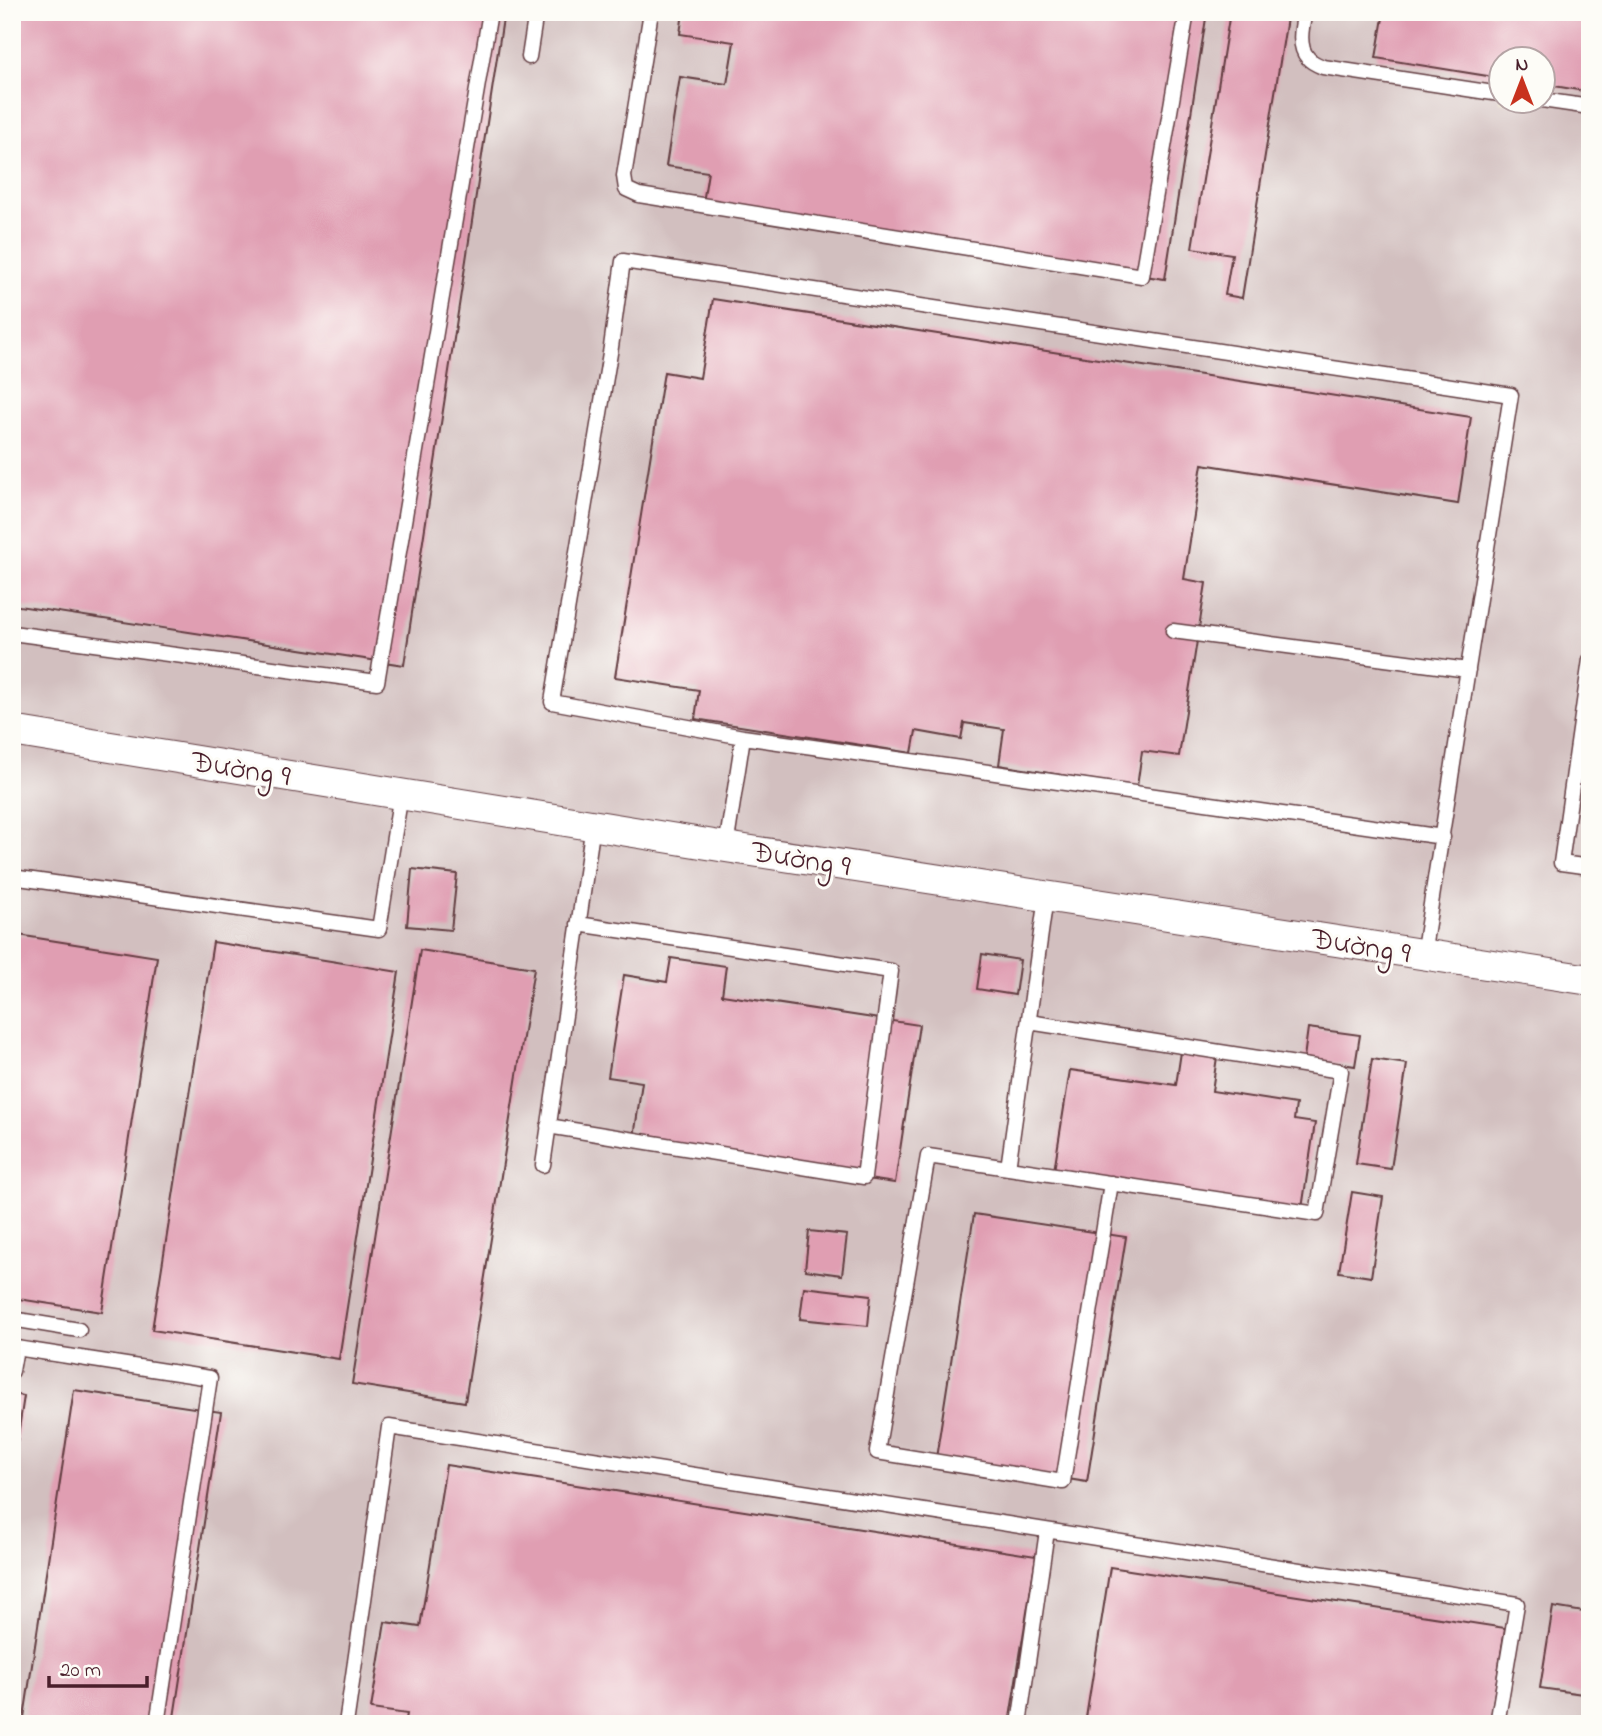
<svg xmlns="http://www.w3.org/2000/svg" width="1602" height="1736" font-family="'Indie Flower',sans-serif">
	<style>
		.industrial { fill: #d2bfbf; fill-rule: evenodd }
		.building { fill: #e09eb2 }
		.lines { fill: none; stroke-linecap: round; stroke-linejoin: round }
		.lane-casing { stroke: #623c41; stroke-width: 17 }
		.street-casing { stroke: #623c41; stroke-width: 32 }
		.lane { stroke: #fff; stroke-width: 14 }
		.street { stroke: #fff; stroke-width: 30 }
		.labels { text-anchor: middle; stroke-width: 6; stroke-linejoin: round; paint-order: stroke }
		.street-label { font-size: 30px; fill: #4a1f2b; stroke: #fdfcf7 }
	</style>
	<rect width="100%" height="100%" fill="#fdfcf7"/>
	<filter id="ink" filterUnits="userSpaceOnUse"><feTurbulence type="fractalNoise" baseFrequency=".0143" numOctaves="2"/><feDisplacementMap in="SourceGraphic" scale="14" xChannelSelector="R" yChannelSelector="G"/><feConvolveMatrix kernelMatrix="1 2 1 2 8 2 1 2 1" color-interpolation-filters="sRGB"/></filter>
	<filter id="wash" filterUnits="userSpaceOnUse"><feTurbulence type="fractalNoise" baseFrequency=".00686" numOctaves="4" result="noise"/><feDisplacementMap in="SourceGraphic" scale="28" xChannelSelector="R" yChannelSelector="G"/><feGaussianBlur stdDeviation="1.57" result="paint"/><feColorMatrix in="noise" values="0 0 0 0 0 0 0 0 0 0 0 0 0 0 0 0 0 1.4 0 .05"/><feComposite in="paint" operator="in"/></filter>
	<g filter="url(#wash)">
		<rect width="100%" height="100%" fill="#ebe1bf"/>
		<!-- industrial -->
		<path class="industrial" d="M12 12H1590V1724H12ZM1500 60H1542V102H1500Z"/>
		<g id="blocks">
			<!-- building -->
			<path class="building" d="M12 12H504L404 665 12 605Z
				M683 12H1207L1165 279 702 209 708 172 666 166 680 77 727 84 734 42 680 34Z
				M1230 12H1288L1242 298 1225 295 1232 254 1192 248Z
				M1384 12H1590V92L1542 84V60H1500V78L1376 58Z
				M713 299 1471 417 1458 504 1202 464 1184 579 1206 583 1179 756 1142 751 1137 787 999 765 1004 729 964 723 961 739 916 731 912 753 695 719 699 690 615 677 664 372 700 378Z
				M1588 755H1590V797L1582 796Z
				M412 869 457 874 451 930 407 926Z
				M12 934 157 957 102 1312 12 1298Z
				M213 942 399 972 339 1359 152 1330Z
				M420 950 534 968 465 1402 352 1384Z
				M982 954 1020 960 1015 995 977 989Z
				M671 958 726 966 722 995 919 1025 895 1183 633 1144 642 1082 608 1077 624 975 667 982Z
				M1308 1028 1360 1035 1355 1066 1304 1058Z
				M1181 1052 1217 1057 1212 1091 1296 1104 1294 1120 1315 1123 1301 1215 1053 1177 1070 1070 1176 1085Z
				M1372 1059 1407 1064 1391 1169 1356 1164Z
				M1352 1192 1383 1197 1371 1277 1339 1272Z
				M974 1214 1126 1237 1087 1482 936 1458Z
				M809 1231 847 1235 842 1275 805 1270Z
				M804 1287 871 1295 868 1326 800 1319Z
				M74 1390 221 1412 173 1724H23Z
				M12 1394 24 1396 14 1462 12 1461Z
				M446 1465 1036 1556 1009 1724H405L407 1714 371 1709 385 1622 420 1627Z
				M1110 1567 1505 1628 1490 1724H1085Z
				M1553 1607 1590 1613V1695L1540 1688Z"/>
		</g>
	</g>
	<g filter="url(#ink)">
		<use href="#blocks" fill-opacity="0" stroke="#623c41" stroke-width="2"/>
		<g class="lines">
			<!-- lane casing -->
			<g class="lane-casing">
				<path id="lane" d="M651 12 624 176 626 189 639 195 1142 276 1187 12
					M1305 12C1302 26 1297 46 1308 58 1311 62 1318 65 1323 67L1500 94
					M529 57 536 12
					M1542 100 1590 107
					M1173 631 1468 670
					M12 633 377 682 490 12
					M1590 660 1561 863 1590 867
					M726 847 743 737
					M12 877 379 929 401 794
					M1423 955 1511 395 623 261 611 347 552 702 743 737 1443 837
					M1029 1022 1341 1071 1317 1214 928 1156 877 1452 1063 1482 1111 1183
					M548 1126 864 1177 891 971 578 924
					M543 1165 593 825
					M1008 1168 1046 897
					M12 1319 79 1330
					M12 1348H16L12 1371
					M16 1348 210 1378 157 1724
					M346 1724 389 1427 1517 1604 1497 1724
					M1019 1724 1047 1531"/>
			</g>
			<!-- street casing -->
			<g class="street-casing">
				<path id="street" d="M12 731 726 847 1590 980"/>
			</g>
			<!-- lane -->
			<use href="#lane" class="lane"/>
			<!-- street -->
			<use href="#street" class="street"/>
		</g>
	</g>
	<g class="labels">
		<!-- street labels -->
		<g class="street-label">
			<text transform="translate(241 768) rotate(9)" y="10">Đường 9</text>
			<text transform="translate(801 858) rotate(9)" y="10">Đường 9</text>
			<text transform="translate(1361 945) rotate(9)" y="10">Đường 9</text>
		</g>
	</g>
	<!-- margin -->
	<rect width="1602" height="1736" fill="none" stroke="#fdfcf7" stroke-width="42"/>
	<!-- north arrow -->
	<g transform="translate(1522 80)"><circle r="33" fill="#fdfcf7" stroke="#b5a4a5" stroke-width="2"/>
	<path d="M0-5L12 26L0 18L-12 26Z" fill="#c8321e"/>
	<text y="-10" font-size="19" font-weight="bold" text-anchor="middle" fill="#4a1f2b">N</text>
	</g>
	<!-- scale -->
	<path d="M49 1676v10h98v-10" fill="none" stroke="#4a1f2b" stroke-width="3.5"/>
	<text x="60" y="1676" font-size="21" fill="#4a1f2b" stroke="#fdfcf7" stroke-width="5" paint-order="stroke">20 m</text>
</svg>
